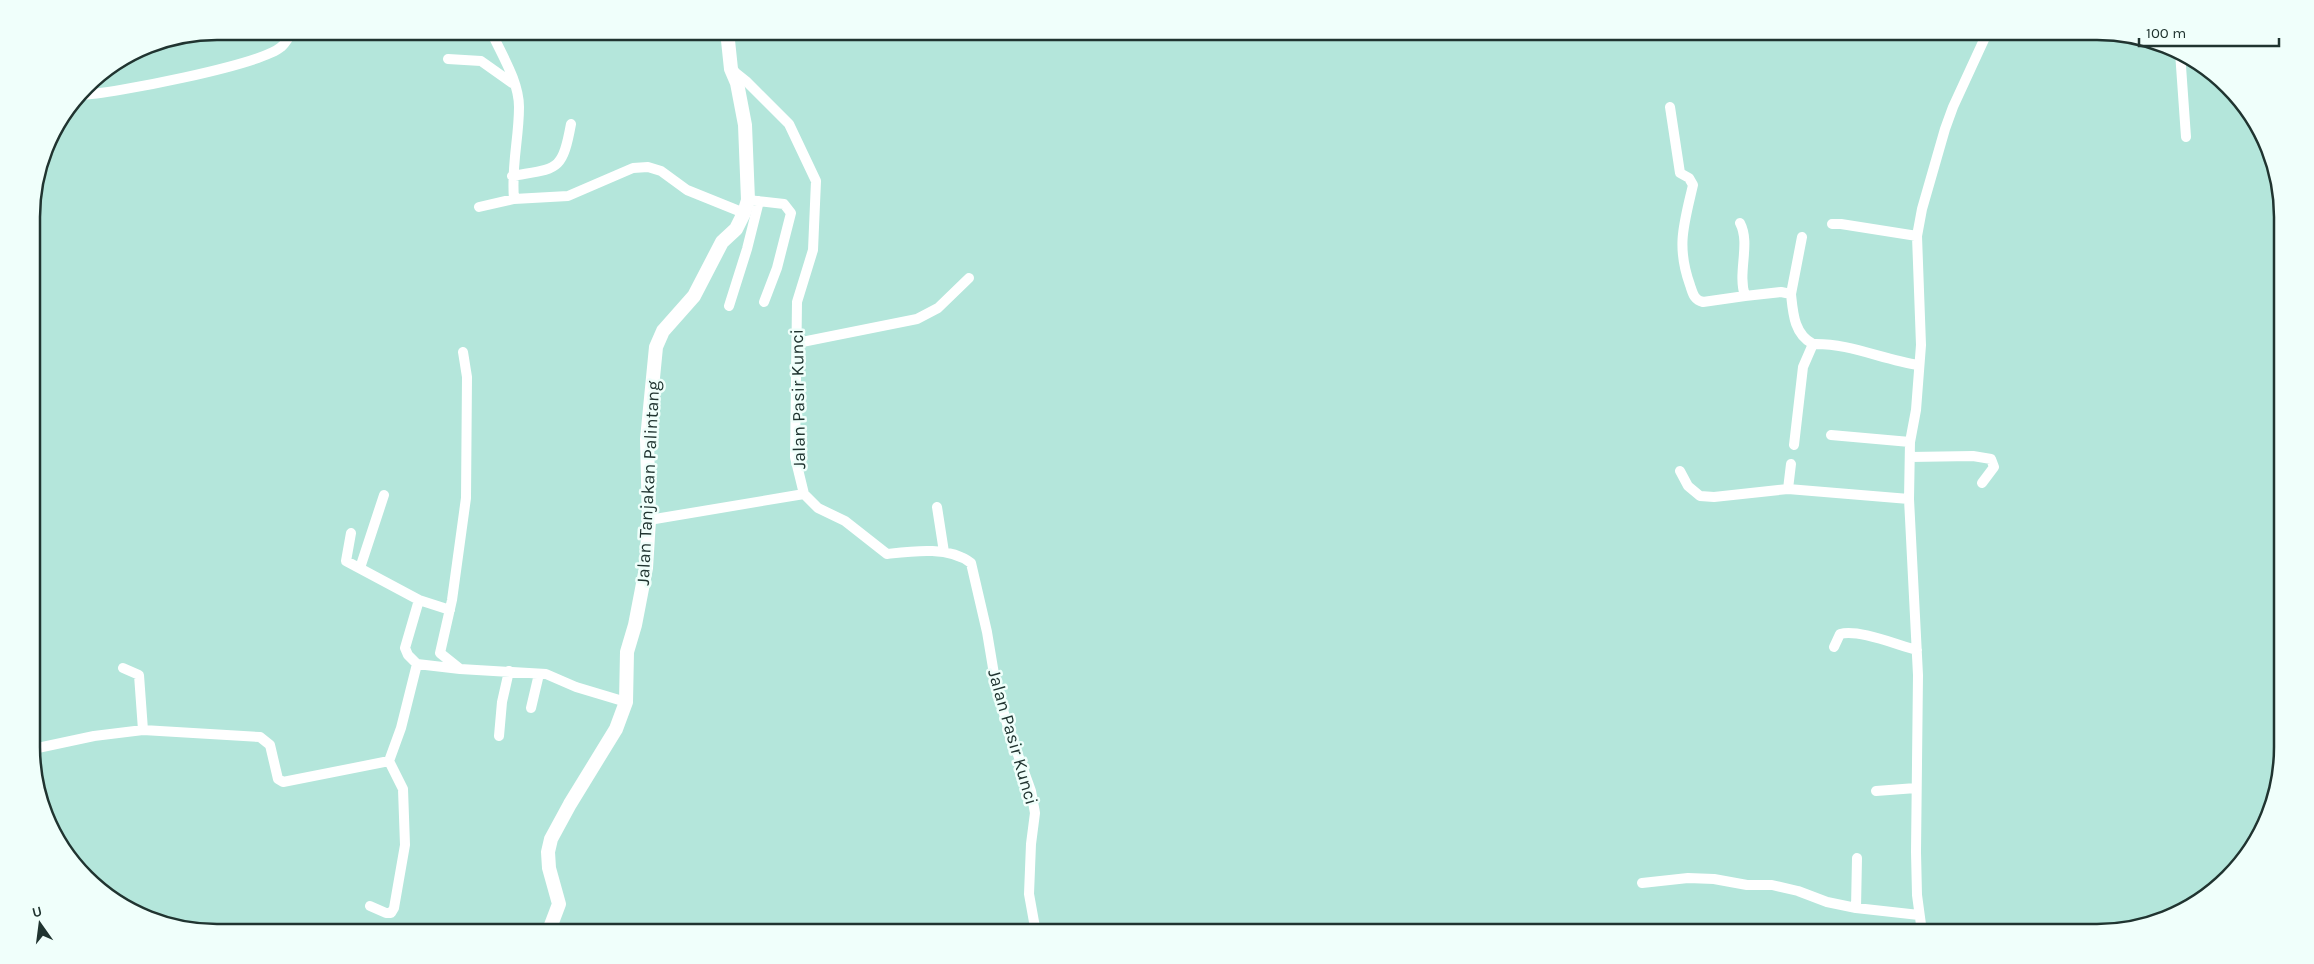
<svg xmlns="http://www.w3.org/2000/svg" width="2314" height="964" font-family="Karla,sans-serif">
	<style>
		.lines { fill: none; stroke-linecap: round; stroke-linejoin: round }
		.street { stroke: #fff; stroke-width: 10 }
		.secondary { stroke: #fff; stroke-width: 14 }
		.labels { text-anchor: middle; stroke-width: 5; stroke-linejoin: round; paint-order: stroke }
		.street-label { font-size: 18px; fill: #203430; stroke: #f0fffb }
		.rim { fill: none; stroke: #203430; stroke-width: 2.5 }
	</style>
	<rect width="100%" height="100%" fill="#b4e6db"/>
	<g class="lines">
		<!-- street -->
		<path class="street" d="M491 31C501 54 519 81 519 107 519 139 511 165 514 199L568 196 633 168 648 167 661 171 687 190 744 213
			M2180 52 2186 137
			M448 59 481 61 512 83
			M732 70 747 82 789 124 816 181 813 250 797 302 795 457 804 494 818 508 845 521 887 554C913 551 949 546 971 563L987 632 996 686 1008 727 1031 791 1035 813 1031 844 1029 894 1036 933
			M80 95C112 94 260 65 281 47 286 43 289 36 293 31
			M1670 107 1680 173 1689 178 1693 185C1684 224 1676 246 1690 285 1693 294 1694 300 1703 302L1745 296
			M512 176C557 168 562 173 571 124
			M748 200 784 204 791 213 777 268 764 302
			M479 207 514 199
			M1740 223C1751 244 1737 272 1745 296L1781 292 1791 294C1793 313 1794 334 1813 344
			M1832 224H1841L1917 236
			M1791 294 1802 237
			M729 306 747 249 759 201
			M797 343 917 319 938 308 969 278
			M1831 435 1910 442
			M1794 445 1803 367 1813 344C1850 343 1883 360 1919 365
			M1910 457 1973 456 1991 459 1994 467 1982 483
			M1680 471 1688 486 1700 496 1714 497 1788 489 1909 499
			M1788 489 1791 464
			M937 507 944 552
			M649 520 804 494
			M351 533 346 561 419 600
			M360 568 384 495
			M1834 647 1840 634C1859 629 1897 645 1917 650
			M417 664 408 655 405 648 419 600 450 610
			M123 668 139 675 143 730
			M460 669 440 653 452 600 466 498 467 377 463 352
			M531 708 539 674
			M499 736 502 702 509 671
			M33 749 94 736 143 730 260 737 270 745 278 779 283 782 389 761 401 728 417 664 460 669 546 674 576 687 626 702
			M1876 791 1916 788
			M1642 883 1688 878 1714 879 1747 885H1772L1798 891 1827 902 1856 908 1919 915
			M370 906 386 913H391L394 908 405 845 403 789 389 761
			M1856 908 1857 858
			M1922 932 1917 895 1916 852 1918 675 1909 499 1910 442 1916 410 1921 345 1917 236 1922 209 1945 129 1953 107 1988 31"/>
		<!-- secondary -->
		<path class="secondary" d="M548 933 559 904 549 868 548 852 551 839 570 804 616 729 626 702 627 652 635 625 646 568 649 520 647 439 656 347 663 331 694 296 722 242 736 229 744 213 748 200 745 125 737 83 731 69 727 31"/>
	</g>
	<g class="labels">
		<!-- street labels -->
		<g class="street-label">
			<text transform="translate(798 399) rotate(-91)" y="6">Jalan Pasir Kunci</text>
			<text transform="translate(648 483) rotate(-87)" y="6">Jalan Tanjakan Palintang</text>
			<text transform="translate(1013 737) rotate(74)" y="6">Jalan Pasir Kunci</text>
		</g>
	</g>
	<!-- crop -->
	<path d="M0 0H2314V964H0ZM217 40H2097A177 177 0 0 1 2274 217V747A177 177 0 0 1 2097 924H217A177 177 0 0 1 40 747V217A177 177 0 0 1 217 40Z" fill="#f0fffb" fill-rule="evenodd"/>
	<path class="rim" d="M217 40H2097A177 177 0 0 1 2274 217V747A177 177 0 0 1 2097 924H217A177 177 0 0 1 40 747V217A177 177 0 0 1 217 40Z"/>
	<!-- north arrow -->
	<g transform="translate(40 924) rotate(346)" stroke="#f0fffb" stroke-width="4" paint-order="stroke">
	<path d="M0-4L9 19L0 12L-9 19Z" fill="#203430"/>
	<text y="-8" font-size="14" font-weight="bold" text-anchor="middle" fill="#203430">U</text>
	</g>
	<!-- scale -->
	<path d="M2139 38v8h140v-8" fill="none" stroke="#203430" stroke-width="2.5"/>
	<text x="2146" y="38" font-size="15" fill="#203430" stroke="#f0fffb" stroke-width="4" paint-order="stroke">100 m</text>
</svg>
